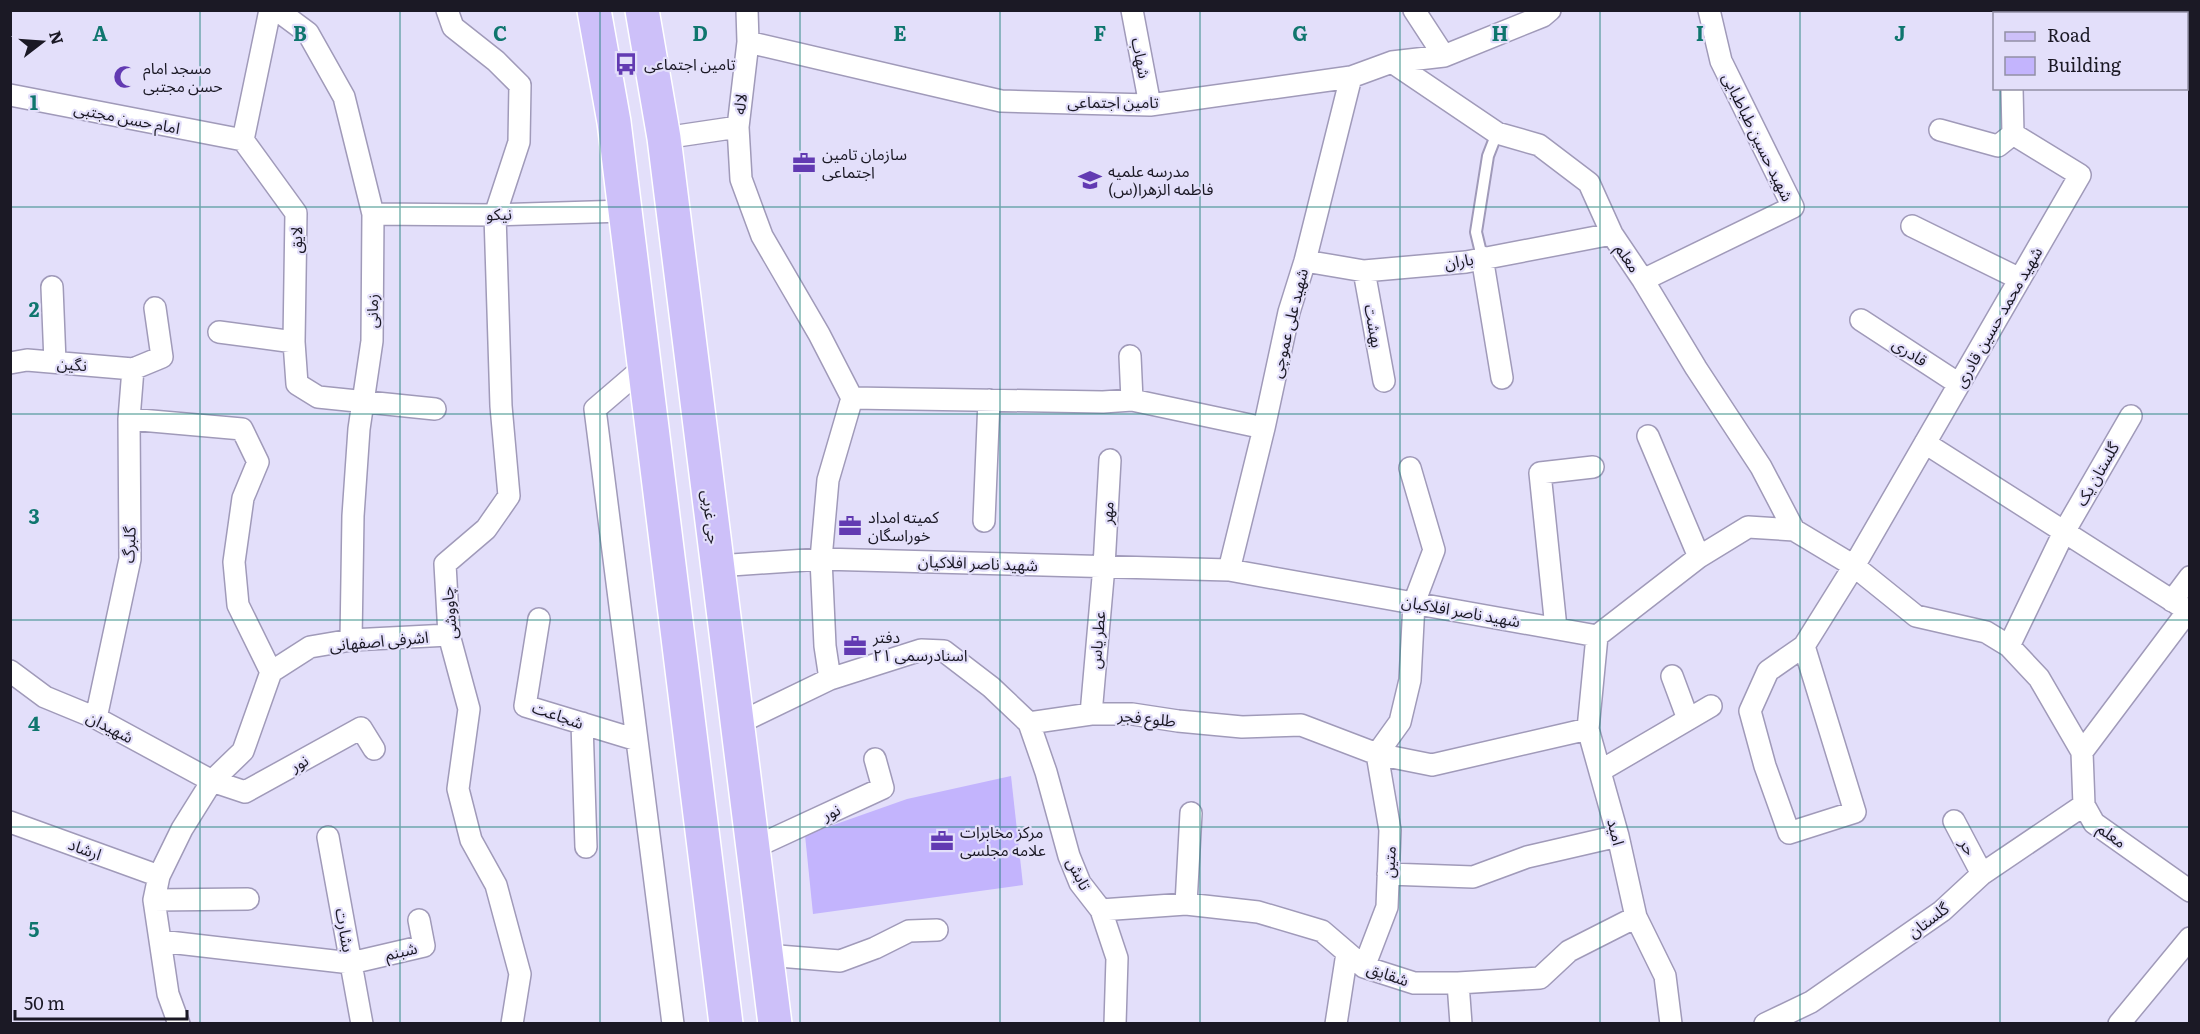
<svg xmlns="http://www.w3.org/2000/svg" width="2200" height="1034" font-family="Literata,'Noto Sans Arabic',serif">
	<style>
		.building { fill: #c3b4fd }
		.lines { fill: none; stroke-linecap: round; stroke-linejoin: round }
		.service-casing { stroke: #a09ab9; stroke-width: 14 }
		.minor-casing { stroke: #a09ab9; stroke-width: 24 }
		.primary-casing { stroke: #fff; stroke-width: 36 }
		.service { stroke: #fff; stroke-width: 10 }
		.minor { stroke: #fff; stroke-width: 21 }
		.primary { stroke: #cdc0f9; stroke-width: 33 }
		.grid { fill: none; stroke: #0f766e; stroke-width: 1.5; stroke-opacity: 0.55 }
		.labels { text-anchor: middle; stroke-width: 4.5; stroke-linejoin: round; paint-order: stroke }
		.street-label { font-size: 16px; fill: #1b1925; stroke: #e3dffa }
		.poi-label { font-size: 16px; fill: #1b1925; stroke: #e3dffa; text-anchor: start }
		.grid-label { font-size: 20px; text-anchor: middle; font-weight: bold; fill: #0f766e; stroke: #e3dffa; stroke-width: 4.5; stroke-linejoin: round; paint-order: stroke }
	</style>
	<rect width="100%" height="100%" fill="#e3dffa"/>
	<!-- building -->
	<path class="building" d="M1011 776 1023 885 813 914 805 835 907 799Z"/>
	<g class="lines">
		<!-- service casing -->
		<g class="service-casing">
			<path id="service" d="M1482 257 1476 232 1488 156 1497 133"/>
		</g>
		<!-- minor casing -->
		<g class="minor-casing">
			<path id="minor" d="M270 10 243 140 296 213 294 342 297 384 318 397 435 409
				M277 10 308 33 344 97 373 214 372 341 359 429 353 516 351 640
				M447 10 453 27 496 61 520 85 519 142 495 215 501 406 509 496 486 529 445 564 449 635 469 709 458 789 471 840 496 885 520 974 512 1024
				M747 10 748 42 738 127 741 179 762 236 819 334 852 398 828 480 821 559 825 646 830 679
				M1132 10 1150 105
				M1414 10 1444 56
				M2008 10 2009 14
				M2092 14 2093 10
				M748 42 1001 101 1150 105 1351 77 1392 62 1444 56 1543 16 1550 10
				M1392 62 1497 133 1539 145 1589 183 1612 234 1643 280 1696 368 1761 467 1794 530
				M10 95 243 140
				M1940 130 1998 146 2013 134
				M664 138 738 127
				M373 214 495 215 625 211
				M1912 226 2020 279
				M1482 257 1502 378
				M1305 261 1364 271 1466 262 1612 234
				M1364 271 1384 381
				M1643 280 1793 207 1721 61 1709 10
				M52 287 55 362
				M1861 320 1959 384
				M219 332 294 342
				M1130 356 1132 400
				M10 363 27 360 133 369 162 357 155 308
				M644 367 595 409 673 1024
				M852 398 1103 402 1132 400 1264 428
				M129 419 242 429 258 462 243 498 234 562 238 605 271 672
				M1648 436 1699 557
				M1925 443 2190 612
				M984 521 989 400
				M717 566 821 559 1229 570 1597 636 1699 557 1748 527 1794 530 1854 566 1916 616 1986 632 2009 646 2039 678 2082 752 2084 805 2094 823 2190 891
				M1229 570 1264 428 1289 312 1305 261 1351 77
				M2172 601 2190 577
				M539 619 525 706 637 740
				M1556 628 1540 473 1593 467
				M1597 636 1588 729 1618 836 1636 917 1665 976 1671 1024
				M1804 646 1855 812 1789 833 1765 766 1750 711 1768 671 1804 646 1854 566 2080 175 2013 134 2012 88
				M2009 646 2064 532 2131 416
				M10 671 45 697 96 718 212 781 245 792 361 728 374 749
				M1672 676 1688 719
				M1091 714 1104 566 1110 460
				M96 718 130 559 129 419 133 369
				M582 723 586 847
				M1029 723 1046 772 1069 856 1080 883 1101 910 1117 958 1115 1024
				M737 724 830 679 921 650 944 651 991 687 1029 723 1091 714H1132L1178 721 1242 727 1301 725 1377 754 1432 765 1588 729
				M2082 752 2188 611
				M1600 771 1711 706
				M1954 821 1982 874
				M10 822 159 876
				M328 837 362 1024
				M753 848 883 788 875 759
				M1388 874 1473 877 1527 857 1618 836
				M154 900 248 899
				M1186 904 1191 813
				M1101 910 1186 904 1258 912 1322 931 1364 967 1414 983H1458L1540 978 1569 951 1636 917
				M160 941 351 963 424 946 419 920
				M766 955 840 961 875 948 909 931 937 930
				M1364 967 1387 907 1390 830 1377 754 1400 722 1410 680 1414 603 1434 550 1410 468
				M1458 983 1461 1024
				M179 1024 168 994 154 900 159 876 182 829 212 781 243 751 271 672 310 647 351 640 449 635
				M1336 1024 1347 953
				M1765 1024 1811 1002 1942 911 1982 874 2084 805
				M2119 1024 2190 938"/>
		</g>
		<!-- primary casing -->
		<g class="primary-casing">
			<path id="primary" d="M594 10 614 122 726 1024
				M642 10 664 138 775 1024"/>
		</g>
		<!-- service -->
		<use href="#service" class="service"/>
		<!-- minor -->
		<use href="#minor" class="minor"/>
		<!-- primary -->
		<use href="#primary" class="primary"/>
	</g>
	<!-- grid -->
	<path class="grid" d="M200 10V1024M400 10V1024M600 10V1024M800 10V1024M1000 10V1024M1200 10V1024M1400 10V1024M1600 10V1024M1800 10V1024M2000 10V14M2000 88V1024M10 207H2190M10 414H2190M10 620H2190M10 827H2190"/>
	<!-- icons -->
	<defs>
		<g id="bus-bare" transform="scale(1.8)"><path d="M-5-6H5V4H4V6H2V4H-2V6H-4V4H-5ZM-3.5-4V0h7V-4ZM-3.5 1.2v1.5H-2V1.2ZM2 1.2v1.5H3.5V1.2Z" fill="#623ab2" stroke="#e3dffa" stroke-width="2.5" paint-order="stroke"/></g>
		<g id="mosque-bare" transform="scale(1.8)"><path d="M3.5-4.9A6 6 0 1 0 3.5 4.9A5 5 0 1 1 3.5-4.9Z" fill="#623ab2" stroke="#e3dffa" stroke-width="2.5" paint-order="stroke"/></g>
		<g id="office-bare" transform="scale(1.8)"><path d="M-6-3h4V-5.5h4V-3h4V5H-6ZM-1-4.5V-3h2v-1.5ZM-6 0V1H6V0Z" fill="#623ab2" stroke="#e3dffa" stroke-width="2.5" paint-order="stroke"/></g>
		<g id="school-bare" transform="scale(1.8)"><path d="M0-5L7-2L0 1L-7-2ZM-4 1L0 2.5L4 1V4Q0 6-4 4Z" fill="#623ab2" stroke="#e3dffa" stroke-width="2.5" paint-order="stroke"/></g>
	</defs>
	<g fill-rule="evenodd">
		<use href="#bus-bare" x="626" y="64"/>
		<use href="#mosque-bare" x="125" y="77"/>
		<use href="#office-bare" x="804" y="163"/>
		<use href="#school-bare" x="1090" y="180"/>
		<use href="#office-bare" x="850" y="526"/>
		<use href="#office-bare" x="855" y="646"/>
		<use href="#office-bare" x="942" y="841"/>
	</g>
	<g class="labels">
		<!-- street labels -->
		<g class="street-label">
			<text transform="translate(1141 58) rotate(79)" y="6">شهاب</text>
			<text x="1113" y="108">تامین اجتماعی</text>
			<text transform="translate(740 104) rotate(-83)" y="6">لاله</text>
			<text transform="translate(127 118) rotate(11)" y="6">امام حسن مجتبی</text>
			<text transform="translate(1758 137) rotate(64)" y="6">شهید حسین طباطبایی</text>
			<text transform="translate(499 214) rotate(-1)" y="6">نیکو</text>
			<text transform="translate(296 240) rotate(-89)" y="6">لایق</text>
			<text transform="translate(1628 258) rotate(56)" y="6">معلم</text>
			<text transform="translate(1459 261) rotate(-9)" y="6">باران</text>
			<text transform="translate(372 311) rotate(-90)" y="6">زمانی</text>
			<text transform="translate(1998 317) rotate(-60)" y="6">شهید محمد حسین قادری</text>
			<text transform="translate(1289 323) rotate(-76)" y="6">شهید علی عموچی</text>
			<text transform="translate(1374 326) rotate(80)" y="6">بهشت</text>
			<text transform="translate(1910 352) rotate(33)" y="6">قادری</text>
			<text transform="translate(72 364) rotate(5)" y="6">نگین</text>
			<text transform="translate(2097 474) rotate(-60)" y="6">گلستان یک</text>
			<text transform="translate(1107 513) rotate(-87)" y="6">مهر</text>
			<text transform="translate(711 517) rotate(83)" y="6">جی غربی</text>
			<text transform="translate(129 545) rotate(-87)" y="6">گلبرگ</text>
			<text transform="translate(978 563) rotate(2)" y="6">شهید ناصر افلاکیان</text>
			<text transform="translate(1461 611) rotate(10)" y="6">شهید ناصر افلاکیان</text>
			<text transform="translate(449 613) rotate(-95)" y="6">چاووشی</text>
			<text transform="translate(1097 640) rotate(-85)" y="6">عطر یاس</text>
			<text transform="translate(379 641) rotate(-5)" y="6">اشرفی اصفهانی</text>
			<text transform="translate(558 715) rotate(19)" y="6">شجاعت</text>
			<text transform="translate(1147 718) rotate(6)" y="6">طلوع فجر</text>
			<text transform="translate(110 727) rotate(27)" y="6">شهیدان</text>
			<text transform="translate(299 763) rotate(-29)" y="6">نور</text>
			<text transform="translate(831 812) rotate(-25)" y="6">نور</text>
			<text transform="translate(1616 832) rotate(76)" y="6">امید</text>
			<text transform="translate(2112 835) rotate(36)" y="6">معلم</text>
			<text transform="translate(1968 847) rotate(62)" y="6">حر</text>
			<text transform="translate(85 849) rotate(20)" y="6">ارشاد</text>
			<text transform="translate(1389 862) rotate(-87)" y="6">متین</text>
			<text transform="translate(1079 874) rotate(63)" y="6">تابش</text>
			<text transform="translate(1928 920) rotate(-37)" y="6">گلستان</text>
			<text transform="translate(345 930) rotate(80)" y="6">بشارت</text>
			<text transform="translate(401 951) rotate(-13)" y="6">شبنم</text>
			<text transform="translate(1388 974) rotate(19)" y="6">شقایق</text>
		</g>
		<!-- poi labels -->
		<g class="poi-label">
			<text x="644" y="70">تامین اجتماعی</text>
			<text x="143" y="74">مسجد امام<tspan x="143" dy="18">حسن مجتبی</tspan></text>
			<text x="822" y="160">سازمان تامین<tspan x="822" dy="18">اجتماعی</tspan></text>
			<text x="1108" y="177">مدرسه علمیه<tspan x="1108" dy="18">فاطمه الزهرا(س)</tspan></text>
			<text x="868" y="523">کمیته امداد<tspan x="868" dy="18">خوراسگان</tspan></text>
			<text x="873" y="643">دفتر<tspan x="873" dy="18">اسنادرسمی ۲۱</tspan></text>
			<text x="960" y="838">مرکز مخابرات<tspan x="960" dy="18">علامه مجلسی</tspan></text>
		</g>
	</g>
	<g class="grid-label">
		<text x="100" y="41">A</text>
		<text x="300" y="41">B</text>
		<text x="500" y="41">C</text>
		<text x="700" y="41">D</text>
		<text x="900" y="41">E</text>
		<text x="1100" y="41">F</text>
		<text x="1300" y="41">G</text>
		<text x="1500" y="41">H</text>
		<text x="1700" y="41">I</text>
		<text x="1900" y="41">J</text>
		<text x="34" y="110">1</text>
		<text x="34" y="317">2</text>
		<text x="34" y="524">3</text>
		<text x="34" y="731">4</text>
		<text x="34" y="937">5</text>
	</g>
	<!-- border -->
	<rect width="2200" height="1034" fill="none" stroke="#1b1925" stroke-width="24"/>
	<!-- legend -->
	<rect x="1993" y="12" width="195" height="78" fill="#e3dffa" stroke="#9390a5" stroke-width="1.5"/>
	<rect x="2005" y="32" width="30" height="9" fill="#cdc0f9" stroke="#9390a5" stroke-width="1.5"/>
	<text x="2047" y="42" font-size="18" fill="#1b1925">Road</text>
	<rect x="2005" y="57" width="30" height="18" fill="#c3b4fd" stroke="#9390a5" stroke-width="1.5"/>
	<text x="2047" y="72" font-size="18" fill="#1b1925">Building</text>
	<!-- north arrow -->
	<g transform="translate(42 42) rotate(73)" stroke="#e3dffa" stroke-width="4.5" paint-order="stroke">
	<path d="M0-4.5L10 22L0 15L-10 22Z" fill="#1b1925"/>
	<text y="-9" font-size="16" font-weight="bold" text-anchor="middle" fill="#1b1925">N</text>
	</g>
	<!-- scale -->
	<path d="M15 1010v9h172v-9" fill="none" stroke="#1b1925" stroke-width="3"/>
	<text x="24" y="1010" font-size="18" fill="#1b1925" stroke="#e3dffa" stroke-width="4.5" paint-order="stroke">50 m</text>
</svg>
